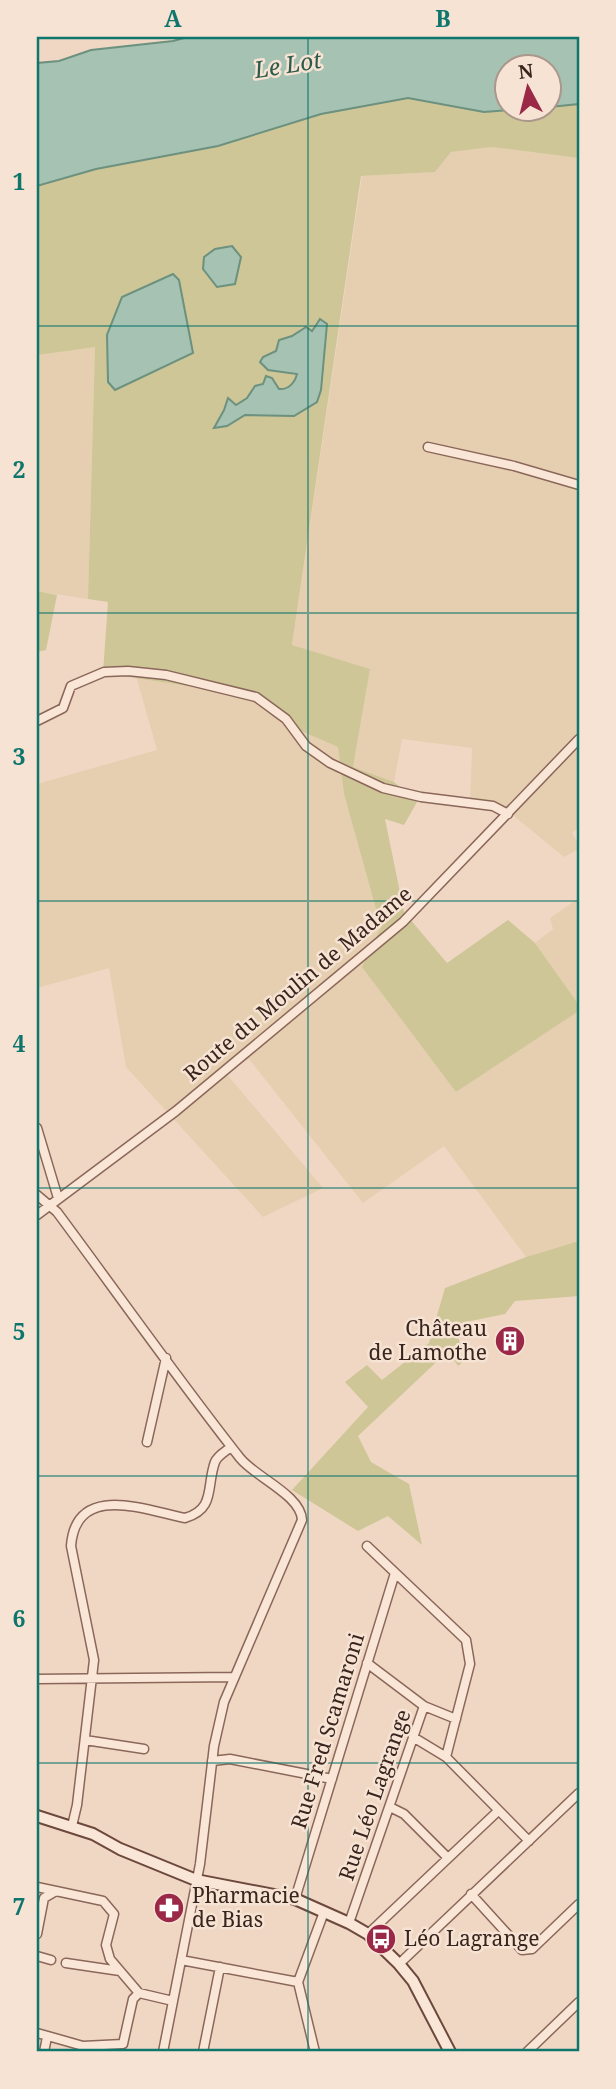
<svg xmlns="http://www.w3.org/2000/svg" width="616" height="2089" font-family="'Noto Serif',serif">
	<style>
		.farmland { fill: #e5cfb0 }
		.green { fill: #cec697; fill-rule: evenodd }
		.water { fill: #a5c2b2; stroke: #6c917e; stroke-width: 2 }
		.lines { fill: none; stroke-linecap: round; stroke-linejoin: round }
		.street-casing { stroke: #8a6759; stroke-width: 11 }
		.secondary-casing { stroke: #6c483d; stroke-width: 14 }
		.street { stroke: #fae6d7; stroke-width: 8 }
		.secondary { stroke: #fae6d7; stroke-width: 10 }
		.grid { fill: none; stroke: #0f766e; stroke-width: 2; stroke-opacity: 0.55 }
		.labels { text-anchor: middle; stroke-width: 5; stroke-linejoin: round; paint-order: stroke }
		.street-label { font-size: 21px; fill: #3a241e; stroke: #f6e3d3 }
		.poi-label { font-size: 21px; fill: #3a241e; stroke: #f6e3d3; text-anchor: start }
		.water-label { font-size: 23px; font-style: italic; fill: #2d5a4b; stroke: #f6e3d3 }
		.neatline { fill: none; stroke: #0f766e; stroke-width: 2.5 }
		.grid-label { font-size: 23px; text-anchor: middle; font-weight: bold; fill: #0f766e }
	</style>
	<rect width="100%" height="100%" fill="#efd7c3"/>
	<!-- farmland -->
	<path class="farmland" d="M492 147 579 158V565L577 574H579V827L572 833 579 845V849L564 857 509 812 470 804 472 748 402 739 394 782 353 767 370 669 292 646 362 176 435 172 451 152Z
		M95 346 88 599 37 591V355Z
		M136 676 261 697 292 727 338 747 344 794 381 927 456 1092 579 1011V1241L526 1257 444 1146 363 1203 249 1059 225 1072 323 1188 263 1217 126 1067 109 968 37 988V784L157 750Z
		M579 898V1005L535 943 553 929 550 918Z"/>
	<!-- green -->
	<path class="green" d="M408 98 484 112 550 108V107L579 104V158L492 147 451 152 435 172 361 176 292 645 370 669 353 767 394 782 417 802 404 825 385 819 404 912 447 963 508 920 535 943 579 1005V1011L456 1092 362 967 381 927 344 794 338 747 292 727 261 697 103 673 108 602 88 599 95 347 37 355V186L96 169 218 146 321 114ZM316 322 327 324 321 390 317 402 271 414 245 415 231 424 215 427 228 399 236 405 247 398 253 387 273 380 279 389C289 390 294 383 297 374H289L261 360 276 351 279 340 292 336 303 327 309 328 311 332Z
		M37 591 57 595 46 650 37 652Z
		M579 1241V1296L515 1301 505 1314 456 1324 463 1362 458 1366 448 1351 358 1436 371 1462 409 1484 422 1545 388 1516 358 1531 292 1490 368 1407 345 1382 367 1365 382 1380 429 1343 445 1288 526 1257Z"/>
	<!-- water -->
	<path class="water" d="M188 37H579V104L550 107V66H508V108L525 109 484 112 408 98 321 114 218 146 96 169 37 186V63L59 61 91 50 173 41Z
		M232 246 241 257 235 284 217 287 203 269 204 257 215 249Z
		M173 274 179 280 193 353 115 390 108 382 107 335 122 297Z
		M320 319 327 324 321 390 317 402 294 416 245 415 227 426 214 428 224 410 228 398 236 405 247 398 255 386 263 384 266 376 272 378 279 389C289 390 295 382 297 374L268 370 260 362 263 357 276 351 279 340 292 336 306 327 312 331Z"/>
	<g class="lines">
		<!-- street casing -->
		<g class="street-casing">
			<path id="street" d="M428 447 514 466 579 485
				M37 721 63 708 71 686 104 672 128 671 166 675 256 697 286 719 306 746 330 763 383 788 421 797 493 806 508 814
				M37 1128 58 1198
				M37 1195 57 1212C118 1294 177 1378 240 1458 255 1477 301 1495 302 1520L224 1702 214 1746 200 1864 163 2052
				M37 1215 176 1111 403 922 579 739
				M147 1442 166 1358
				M367 1546 466 1640 470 1664 446 1757 529 1841
				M37 1679 234 1677
				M424 1706 456 1719
				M413 1737 446 1757
				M85 1740 144 1749
				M212 1761 230 1759 332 1779
				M390 1807 404 1814 448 1858
				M72 1826 77 1805 94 1660 71 1546C76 1482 145 1510 185 1518 216 1509 206 1486 215 1462 217 1456 226 1451 231 1447
				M37 1887 56 1891
				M471 1894 522 1950 532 1949 579 1904
				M295 1899 395 1573
				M349 1923 424 1706 367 1663
				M37 1934 44 1898 56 1891 103 1901 114 1914 106 1945 110 1959 139 1993
				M368 1934 498 1811
				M37 1956 51 1960
				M181 1960 298 1982
				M66 1963 120 1971
				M399 1964 579 1793
				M37 2033 83 2046 123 2044 133 1999 139 1993 173 2001
				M44 2052 47 2037
				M203 2052 220 1967
				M315 2052 298 1982 324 1912
				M527 2052 579 2002"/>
		</g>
		<!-- secondary casing -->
		<g class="secondary-casing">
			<path id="secondary" d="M37 1816 93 1834 120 1849 196 1880 295 1899 349 1923 368 1934 399 1964 413 1981 450 2052"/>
		</g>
		<!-- street -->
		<use href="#street" class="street"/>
		<!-- secondary -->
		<use href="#secondary" class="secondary"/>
	</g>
	<!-- grid -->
	<path class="grid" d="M308 37V2052M37 326H579M37 613H579M37 901H579M37 1188H579M37 1476H579M37 1763H579"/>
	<!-- icons -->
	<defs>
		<g id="building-disc" transform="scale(1.575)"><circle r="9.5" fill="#9b2847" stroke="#f6e3d3"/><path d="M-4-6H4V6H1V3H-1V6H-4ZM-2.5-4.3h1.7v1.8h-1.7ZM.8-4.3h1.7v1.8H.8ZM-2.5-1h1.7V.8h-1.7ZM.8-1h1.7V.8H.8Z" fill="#fff"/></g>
		<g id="pharmacy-disc" transform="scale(1.575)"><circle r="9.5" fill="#9b2847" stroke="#f6e3d3"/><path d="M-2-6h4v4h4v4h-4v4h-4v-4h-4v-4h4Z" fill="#fff"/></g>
		<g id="bus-disc" transform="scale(1.575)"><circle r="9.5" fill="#9b2847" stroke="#f6e3d3"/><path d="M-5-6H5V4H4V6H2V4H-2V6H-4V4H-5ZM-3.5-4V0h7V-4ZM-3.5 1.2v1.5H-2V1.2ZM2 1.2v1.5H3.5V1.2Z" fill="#fff"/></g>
	</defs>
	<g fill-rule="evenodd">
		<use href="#building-disc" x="510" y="1341"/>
		<use href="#pharmacy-disc" x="169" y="1908"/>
		<use href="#bus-disc" x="381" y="1939"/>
	</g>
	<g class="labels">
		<!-- street labels -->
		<g class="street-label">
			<text transform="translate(298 984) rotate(-40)" y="7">Route du Moulin de Madame</text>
			<text transform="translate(328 1731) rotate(-73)" y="7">Rue Fred Scamaroni</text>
			<text transform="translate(375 1795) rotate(-71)" y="7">Rue Léo Lagrange</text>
		</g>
		<!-- poi labels -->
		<g class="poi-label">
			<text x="487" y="1336" text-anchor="end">Château<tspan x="487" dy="24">de Lamothe</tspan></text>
			<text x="192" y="1903">Pharmacie<tspan x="192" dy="24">de Bias</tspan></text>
			<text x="404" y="1946">Léo Lagrange</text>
		</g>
		<!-- water labels -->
		<g class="water-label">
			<text transform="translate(288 65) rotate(-9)" y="8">Le Lot</text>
		</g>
	</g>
	<!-- border -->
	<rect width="616" height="2089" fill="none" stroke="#f6e3d3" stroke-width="77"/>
	<!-- north arrow -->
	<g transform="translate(528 88) rotate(353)"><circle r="33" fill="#f6e3d3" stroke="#ab978b" stroke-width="2"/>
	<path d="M0-5L12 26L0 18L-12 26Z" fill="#9b2847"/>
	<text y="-10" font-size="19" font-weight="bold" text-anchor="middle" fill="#3a241e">N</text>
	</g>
	<rect x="38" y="38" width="540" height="2012" class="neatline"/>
	<g class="grid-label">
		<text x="173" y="27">A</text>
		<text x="443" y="27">B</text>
		<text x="19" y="190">1</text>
		<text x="19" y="478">2</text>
		<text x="19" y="765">3</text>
		<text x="19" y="1052">4</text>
		<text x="19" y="1340">5</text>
		<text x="19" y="1627">6</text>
		<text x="19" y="1915">7</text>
	</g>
</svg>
